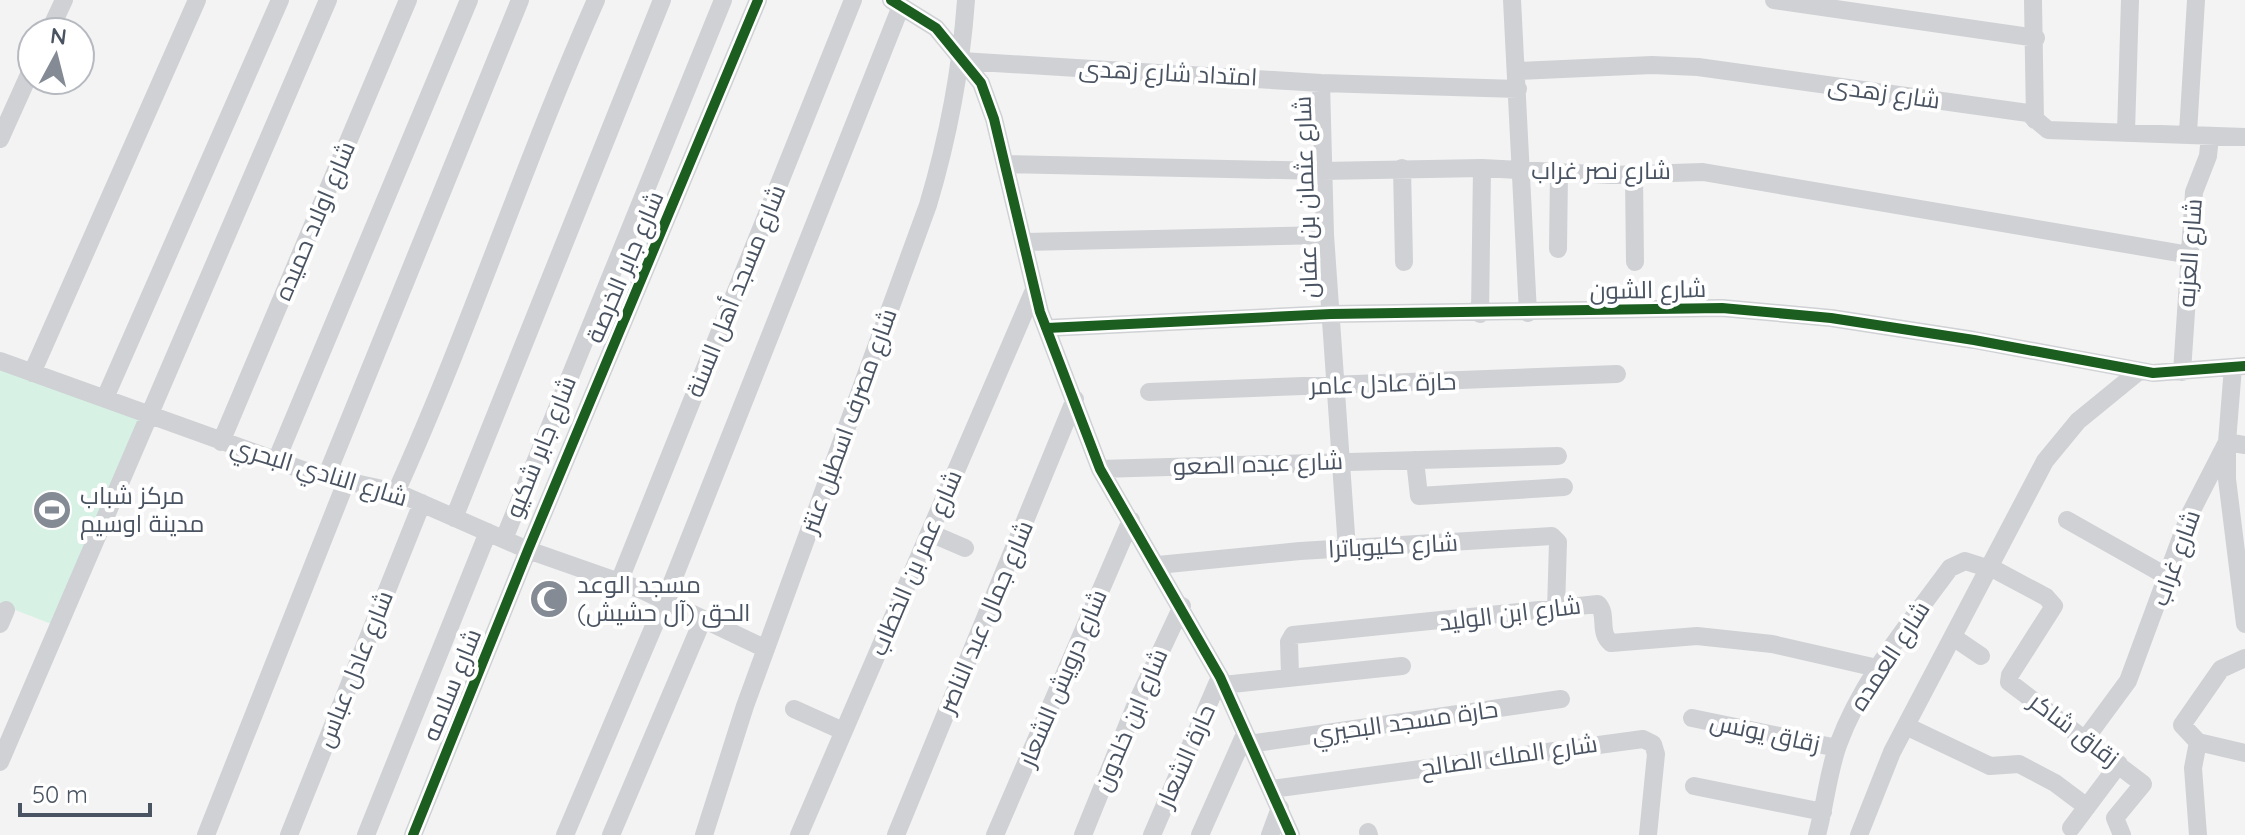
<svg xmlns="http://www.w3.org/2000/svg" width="2245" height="835" font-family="Quicksand,Cairo,sans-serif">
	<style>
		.green { fill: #d7f2e5 }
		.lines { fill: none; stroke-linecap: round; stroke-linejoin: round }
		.minor { stroke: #cfd1d4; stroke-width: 18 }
		.cycleway-casing { stroke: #fff; stroke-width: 15 }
		.cycleway { stroke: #1b5e20; stroke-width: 10 }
		.labels { text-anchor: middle; stroke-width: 8; stroke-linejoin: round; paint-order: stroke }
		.street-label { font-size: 24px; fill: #495361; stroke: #fff }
		.poi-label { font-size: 24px; fill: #495361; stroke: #fff; text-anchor: start }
	</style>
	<rect width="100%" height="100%" fill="#f3f3f3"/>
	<!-- green -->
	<path class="green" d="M0 363 145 416 54 625 0 604Z"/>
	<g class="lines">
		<!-- minor -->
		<path class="minor" d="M891 0 936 28 981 83 994 119 1040 312 1100 469 1220 677 1291 835
			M1512 0 1528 313
			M1774 0 2036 38
			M2033 0 2035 120
			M49 32 64 0
			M962 61 1321 83 1518 89
			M1517 71 1652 65 1698 67 2028 113 2048 130 2245 137
			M1321 83 1325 235 1347 549
			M2126 132 2130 0
			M2188 133 2196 0
			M0 139 32 68
			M1006 164 1322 171 1482 168 1611 175 1703 172 2190 255
			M1402 168 1404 262
			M1634 175 1635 262
			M1025 242 1325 235
			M1558 249 1559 173
			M1480 314 1482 168
			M1047 328 1331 314 1722 308 1831 318 1974 340 2153 373 2245 366
			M0 361 314 474 396 492 528 550 642 590 766 649
			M2182 372 2194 192 2208 156 2210 136
			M32 373 197 0
			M1149 392 1617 374
			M105 398 280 0
			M221 442 408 0
			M2245 445 2227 442V479L2245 624
			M1415 460 1419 496 1564 487
			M276 461 469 0
			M1100 469 1558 456
			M326 477 520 0
			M396 492C469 331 524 162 596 0
			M454 518 662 0
			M2067 520 2168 577
			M930 533 965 548
			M504 539 723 0
			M1158 565 1300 551 1552 536 1558 542 1556 609
			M1988 566 2046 597 2054 606 2010 675 2009 682 2143 784 2115 818 2122 835
			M619 582 853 0
			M0 624 6 610
			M1953 637 1981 656
			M1290 675 1289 642 1293 635 1598 604C1608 614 1598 633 1611 643L1697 636 1772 644 1877 668
			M1223 685 1402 666
			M794 709 843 731
			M1692 718 1837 748
			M1906 726 1990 766 2019 764 2055 783 2087 807
			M2086 738 2128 681 2189 516 2227 442 2233 367
			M2198 742 2245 753
			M1249 744 1561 699
			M0 762 328 0
			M1694 786 1823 812
			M1272 789 1643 739 1653 744 1656 754 1648 835
			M2071 828 2119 764
			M1368 832 1369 835
			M206 835 346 482
			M289 835 422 503
			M366 835 488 532
			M413 835 528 550 758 0
			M565 835 665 600 901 6
			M611 835 703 619
			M704 835 745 706 928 205C948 138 961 70 966 0
			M799 835 1034 290
			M896 835 1075 399
			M995 835 1131 520
			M1083 835 1136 704 1182 606
			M1152 835 1220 677
			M1200 835 1245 734
			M1270 835 1280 808
			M1817 835C1825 806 1828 773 1838 745 1862 679 1909 624 1950 568L1965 561 1987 568
			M1859 835 1892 752 2045 461 2078 421 2138 372
			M2198 835 2193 768 2198 742 2182 725 2221 669 2245 658"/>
		<!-- cycleway casing -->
		<g class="cycleway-casing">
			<path id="cycleway" d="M891 0 936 28 981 83 994 119 1040 312 1100 469 1220 677 1291 835
				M1047 328 1331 314 1722 308 1831 318 1974 340 2153 373 2245 366
				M413 835 528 550 758 0"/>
		</g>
		<!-- cycleway -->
		<use href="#cycleway" class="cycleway"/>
	</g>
	<!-- icons -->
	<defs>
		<g id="stadium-disc" transform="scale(2)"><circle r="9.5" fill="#848b94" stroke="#fff"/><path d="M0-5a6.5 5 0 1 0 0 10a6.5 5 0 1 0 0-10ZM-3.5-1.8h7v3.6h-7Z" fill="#fff"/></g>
		<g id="mosque-disc" transform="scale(2)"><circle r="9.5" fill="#848b94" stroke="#fff"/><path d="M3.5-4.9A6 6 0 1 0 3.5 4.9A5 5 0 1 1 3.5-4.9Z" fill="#fff"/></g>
	</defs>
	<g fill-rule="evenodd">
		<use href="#stadium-disc" x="52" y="510"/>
		<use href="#mosque-disc" x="549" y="599"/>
	</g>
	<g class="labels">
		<!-- street labels -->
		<g class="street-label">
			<text transform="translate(1168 73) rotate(3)" y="8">امتداد شارع زهدى</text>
			<text transform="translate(1884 93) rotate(8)" y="8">شارع زهدى</text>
			<text x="1601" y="179">شارع نصر غراب</text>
			<text transform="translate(1306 197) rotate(-92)" y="8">شارع عثمان بن عفان</text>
			<text transform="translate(315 221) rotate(-67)" y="8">شارع اولاد حميده</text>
			<text transform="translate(2190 253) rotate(-86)" y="8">شارع العزبه</text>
			<text transform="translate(625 267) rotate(-67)" y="8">شارع جابر الخرصة</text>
			<text transform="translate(1648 290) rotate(-1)" y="8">شارع الشون</text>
			<text transform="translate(736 291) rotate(-68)" y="8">شارع مسجد أهل السنة</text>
			<text transform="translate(1383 384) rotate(-2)" y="8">حارة عادل عامر</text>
			<text transform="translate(849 421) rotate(-70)" y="8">شارع مصرف اسطبل عنتر</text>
			<text transform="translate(541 447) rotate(-68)" y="8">شارع جابر شكيو</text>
			<text transform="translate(1258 464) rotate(-2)" y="8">شارع عبده الصعو</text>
			<text transform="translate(319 472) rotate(17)" y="8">شارع النادي البحري</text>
			<text transform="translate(1393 546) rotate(-3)" y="8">شارع كليوباترا</text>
			<text transform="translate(2176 558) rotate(-70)" y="8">شارع غراب</text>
			<text transform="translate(916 563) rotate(-67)" y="8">شارع عمر بن الخطاب</text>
			<text transform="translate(1510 614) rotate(-7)" y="8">شارع ابن الوليد</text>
			<text transform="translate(986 617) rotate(-67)" y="8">شارع جمال عبد الناصر</text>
			<text transform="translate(1890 656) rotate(-57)" y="8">شارع العمده</text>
			<text transform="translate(355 669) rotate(-68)" y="8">شارع عادل عباس</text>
			<text transform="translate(1063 678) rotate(-67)" y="8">شارع درويش الشعار</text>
			<text transform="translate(452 685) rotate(-68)" y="8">شارع سلامه</text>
			<text transform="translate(1131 720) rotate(-67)" y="8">شارع ابن خلدون</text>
			<text transform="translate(1405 722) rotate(-8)" y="8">حارة مسجد البحيري</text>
			<text transform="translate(2074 730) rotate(37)" y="8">زقاق شاكر</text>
			<text transform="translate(1765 733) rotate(12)" y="8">زقاق يونس</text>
			<text transform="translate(1186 756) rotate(-66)" y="8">حارة الشعار</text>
			<text transform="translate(1509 756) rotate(-8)" y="8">شارع الملك الصالح</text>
		</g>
		<!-- poi labels -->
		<g class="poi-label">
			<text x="80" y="504">مركز شباب<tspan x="80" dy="28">مدينة اوسيم</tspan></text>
			<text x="577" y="593">مسجد الوعد<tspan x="577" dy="28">الحق (آل حشيش)</tspan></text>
		</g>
	</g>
	<!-- north arrow -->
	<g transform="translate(56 56) rotate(7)"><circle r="38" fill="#ffffff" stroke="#b6bac0" stroke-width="2"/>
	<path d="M0-6L14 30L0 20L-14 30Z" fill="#848b94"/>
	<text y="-12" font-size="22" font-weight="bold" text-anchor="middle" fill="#495361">N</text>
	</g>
	<!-- scale -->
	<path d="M20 803v12h130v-12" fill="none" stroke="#495361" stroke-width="4"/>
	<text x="32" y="803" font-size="24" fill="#495361" stroke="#ffffff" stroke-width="6" paint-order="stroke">50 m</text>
</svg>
